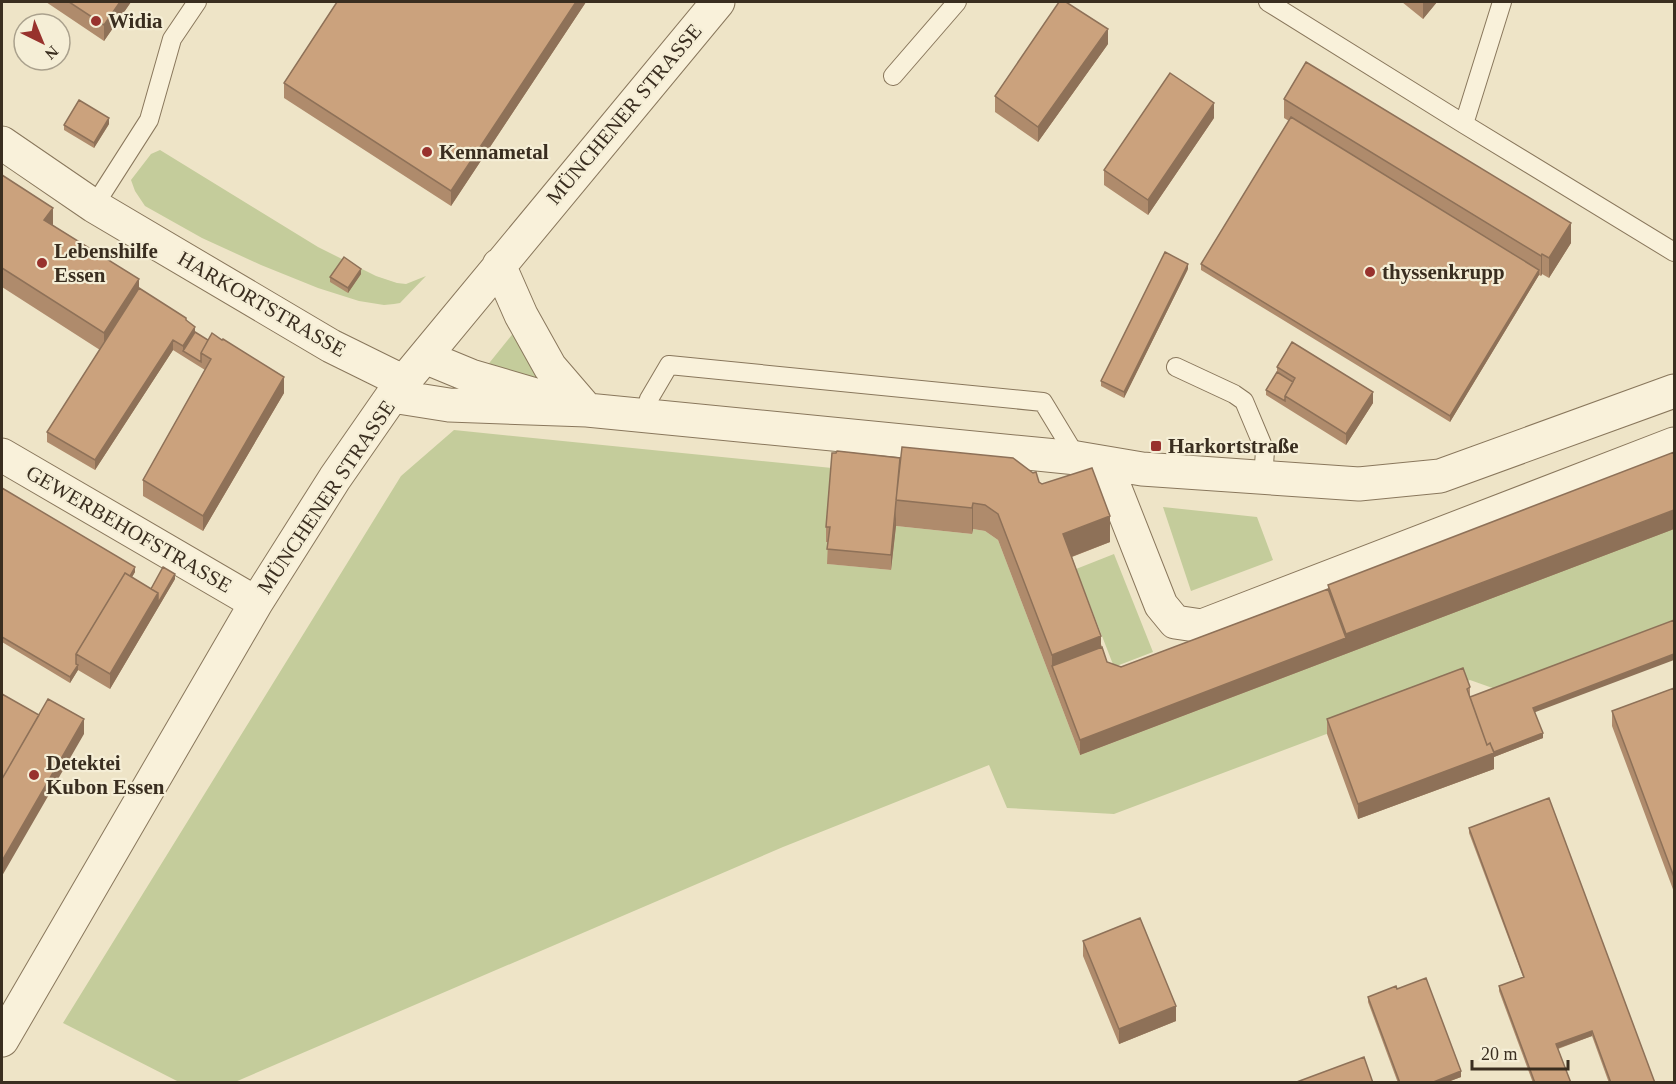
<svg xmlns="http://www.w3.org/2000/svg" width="1676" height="1084" font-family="Georgia,serif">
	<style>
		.green { fill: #c4cc9b }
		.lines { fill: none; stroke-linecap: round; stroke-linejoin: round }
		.lane-casing { stroke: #89775c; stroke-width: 20 }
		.street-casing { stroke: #89775c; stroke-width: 35 }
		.lane { stroke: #f9f1da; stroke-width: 18 }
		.street { stroke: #f9f1da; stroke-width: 33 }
		.wall { fill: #af8b6c }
		.shaded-wall { fill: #8e7158 }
		.building { fill: #cba27d; stroke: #8e7158; stroke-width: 1.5 }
		.poi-dot { fill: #98322d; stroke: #f5eed6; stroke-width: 2 }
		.labels { text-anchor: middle; stroke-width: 4.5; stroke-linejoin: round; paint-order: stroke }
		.poi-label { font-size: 21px; font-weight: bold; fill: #3a2e20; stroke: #f5eed6; text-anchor: start }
		.street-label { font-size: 21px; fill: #3a2e20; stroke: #f5eed6 }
	</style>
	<rect width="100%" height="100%" fill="#eee4c7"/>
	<!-- green -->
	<path class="green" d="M160 150 318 247 376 276 397 283 406 284 426 276 400 303 394 304 384 305 359 301 318 288 261 265 202 238 145 206 135 191 131 180 151 154Z
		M515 331 540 378 486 367Z
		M454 430 832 468 826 542H830L828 564 891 570 896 526 972 534 973 529 985 531 998 540 1080 755 1674 528V625L1501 691 1470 680 1114 814 1007 808 989 765 783 847 235 1082H179L63 1023 401 476Z
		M1163 507 1257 517 1273 560 1191 591Z
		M1114 554 1153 652 1114 667 1076 569Z"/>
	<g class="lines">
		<!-- lane casing -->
		<g class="lane-casing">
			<path id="lane" d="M1268 2 1464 124 1674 252
				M893 76 957 2
				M1464 124 1502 2
				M94 206 149 120 172 39 197 2
				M1176 367 1234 394 1244 401 1265 451 1263 478
				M643 417 649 399 669 365 1043 402 1077 458"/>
		</g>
		<!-- street casing -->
		<g class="street-casing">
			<path id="street" d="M2 143 94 206 331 346 404 382
				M499 265 521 315 550 367 587 410
				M425 357 471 376 539 396
				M392 396 449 405 587 410 1077 458 1142 469 1359 484 1440 476 1674 391
				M2 455 256 603
				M1105 463 1161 605 1175 622 1202 626 1674 444
				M2 1040 256 603 335 478 392 396 718 2"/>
		</g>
		<!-- lane -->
		<use href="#lane" class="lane"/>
		<!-- street -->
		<use href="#street" class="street"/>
	</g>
	<!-- wall -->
	<path class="wall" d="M46 2H131L104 41Z
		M337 2H586L451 206 284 98V83Z
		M1402 2H1437L1423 19Z
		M1108 44 1038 142 995 112V96Z
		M1284 99 1571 243 1549 278 1542 274 1541 276 1539 275 1450 422 1201 270V264L1289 121 1284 118Z
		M1214 118 1148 215 1104 185V170Z
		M109 124 94 148 64 130V125Z
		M2 175 53 225 139 288 186 321 195 332 284 393 203 531 143 496V480L205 370 173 350 95 470 47 442V432L100 350 2 287Z
		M1188 269 1124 398 1101 386V381Z
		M361 274 348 293 330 282V277Z
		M1277 367 1373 403 1346 445 1266 395V390L1277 372Z
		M832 453 1039 482 1110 542 1072 557 1107 662 1121 667 1328 589V585L1674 529 1080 755 998 540 985 531 973 529 972 534 896 526 891 570 827 564 828 542H826V527Z
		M2 488 135 572 132 577 151 589 175 579 110 689 78 670 70 683 2 642Z
		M1470 687V697L1535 712 1543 738 1494 757V769L1358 819 1327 734V719Z
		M1674 688V892L1612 726V711Z
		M1469 828 1655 1083H1609L1592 1036 1558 1049 1571 1083H1533L1499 991V986L1523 977 1469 833Z
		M1083 941 1176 1021 1119 1044 1083 956Z
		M1397 989 1461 1077 1445 1083H1398L1368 1002V997Z"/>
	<!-- shaded-wall -->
	<path class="shaded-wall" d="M120 2H131L104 41V25Z
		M576 2H586L451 206V191Z
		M1423 2H1437L1423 19Z
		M1108 29V44L1038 142V127Z
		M1214 103V118L1148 215V200Z
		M109 118V124L94 148V143Z
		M53 208V227L44 220Z
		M1571 223V243L1549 278V258Z
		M1542 254V274L1541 276V256Z
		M1188 264V269L1124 398V392Z
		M361 269V274L348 293V288Z
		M1539 270V275L1450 422V416Z
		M139 279V299L104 352V333Z
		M195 327V337L183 351V346Z
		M173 340V350L95 470V460Z
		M284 377V393L203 531V516Z
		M1373 392V403L1346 445V434Z
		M973 503V529L972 534V508Z
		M896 510V526L891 570V555Z
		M1674 510V529L1080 755V740L1346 638V634Z
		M1110 516V542L1063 560V534Z
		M135 567V572L83 658Z
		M175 574V579L110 689V674L158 593Z
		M1101 636V662L1052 666V681V655Z
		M1674 654V660L1533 713V708Z
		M78 665V670L70 683V677Z
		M84 719V734L2 876V861Z
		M1543 733V738L1494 757V769L1358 819V804Z
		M1176 1006V1021L1119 1044V1029Z
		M1592 1031V1036L1556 1049V1044Z
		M1461 1071V1077L1445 1083H1431Z"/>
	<!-- building -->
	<path class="building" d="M69 2H120L104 25Z
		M337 2H576L451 191 284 83Z
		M1059 2H1066L1108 29 1038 127 995 96Z
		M1306 62 1571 223 1549 258 1542 254 1541 256 1284 99Z
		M1170 73 1214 103 1148 200 1104 170Z
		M79 100 109 118 94 143 64 125Z
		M1291 117 1539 270 1450 416 1201 264Z
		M2 175 53 208 44 220 139 279 104 333 2 268Z
		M1165 252 1188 264 1124 392 1101 381Z
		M344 257 361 269 348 288 330 277Z
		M139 288 186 318V320L195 327 183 346 173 340 95 460 47 432Z
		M195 332 208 340 201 353V362L183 351Z
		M212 333 222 340 223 339 284 377 203 516 143 480 211 359 201 353Z
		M1292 342 1373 392 1346 434 1285 396 1295 378 1277 367Z
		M1277 372 1293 382 1285 396V401L1266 390Z
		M902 447 1013 458 1033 473 1036 472 1039 482 1042 484 1092 468 1110 516 1063 534 1101 636 1052 655 998 514 985 505 973 503 972 508 896 500Z
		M837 451 900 458 891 555 827 549 830 527H826L832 453H836Z
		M1674 452V510L1346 634 1328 585Z
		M2 488 135 567 130 576 125 573 76 654V664L78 665 70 677 2 637Z
		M163 567 175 574 158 603V593L151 589Z
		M125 573 158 593 110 674 76 654Z
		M1328 589 1346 638 1080 740 1052 666 1102 647 1107 662 1121 667Z
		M1674 620V654L1533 708 1543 733 1494 752 1490 743 1487 745 1470 697Z
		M1463 668 1470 687 1467 689 1487 745 1490 743 1494 753 1358 804 1327 719Z
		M1674 688V877L1612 711Z
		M2 694 39 715 2 779Z
		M48 699 84 719 2 861V779Z
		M1549 798 1655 1083H1611L1592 1031 1556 1044 1571 1083H1535L1499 986 1524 977 1469 828Z
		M1140 918 1176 1006 1119 1029 1083 941Z
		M1426 978 1461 1071 1431 1083H1400L1368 997 1396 986 1397 989Z
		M1364 1057 1373 1083H1294Z"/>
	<!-- markers -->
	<g class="poi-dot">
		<circle cx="96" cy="21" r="6"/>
		<circle cx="427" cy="152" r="6"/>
		<circle cx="42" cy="263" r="6"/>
		<circle cx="1370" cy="272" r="6"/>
		<rect x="1150" y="440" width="12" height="12" rx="3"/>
		<circle cx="34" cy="775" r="6"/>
	</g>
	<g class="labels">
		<!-- poi labels -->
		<g class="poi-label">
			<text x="108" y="28">Widia</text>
			<text x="439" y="159">Kennametal</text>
			<text x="54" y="258">Lebenshilfe<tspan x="54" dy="24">Essen</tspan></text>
			<text x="1382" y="279">thyssenkrupp</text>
			<text x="1168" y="453">Harkortstraße</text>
			<text x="46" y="770">Detektei<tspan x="46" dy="24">Kubon Essen</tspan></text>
		</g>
		<!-- street labels -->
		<g class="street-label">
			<text transform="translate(624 114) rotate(-50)" y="7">MÜNCHENER STRASSE</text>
			<text transform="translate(262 304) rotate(30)" y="7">HARKORTSTRASSE</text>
			<text transform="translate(326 497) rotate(-56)" y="7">MÜNCHENER STRASSE</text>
			<text transform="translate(129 529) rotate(30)" y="7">GEWERBEHOFSTRASSE</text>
		</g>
	</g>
	<!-- border -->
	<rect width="1676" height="1084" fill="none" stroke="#3a2e20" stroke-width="6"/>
	<!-- north arrow -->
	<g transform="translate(42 42) rotate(137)"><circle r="28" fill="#f5eed6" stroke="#aaa18d" stroke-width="1.5"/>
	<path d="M0-4.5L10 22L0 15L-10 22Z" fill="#98322d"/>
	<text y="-9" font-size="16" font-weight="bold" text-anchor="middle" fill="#3a2e20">N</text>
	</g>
	<!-- scale -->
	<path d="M1472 1060v9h96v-9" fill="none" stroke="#3a2e20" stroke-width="3"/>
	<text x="1481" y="1060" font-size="18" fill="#3a2e20" stroke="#f5eed6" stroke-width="4.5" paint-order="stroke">20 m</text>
</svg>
